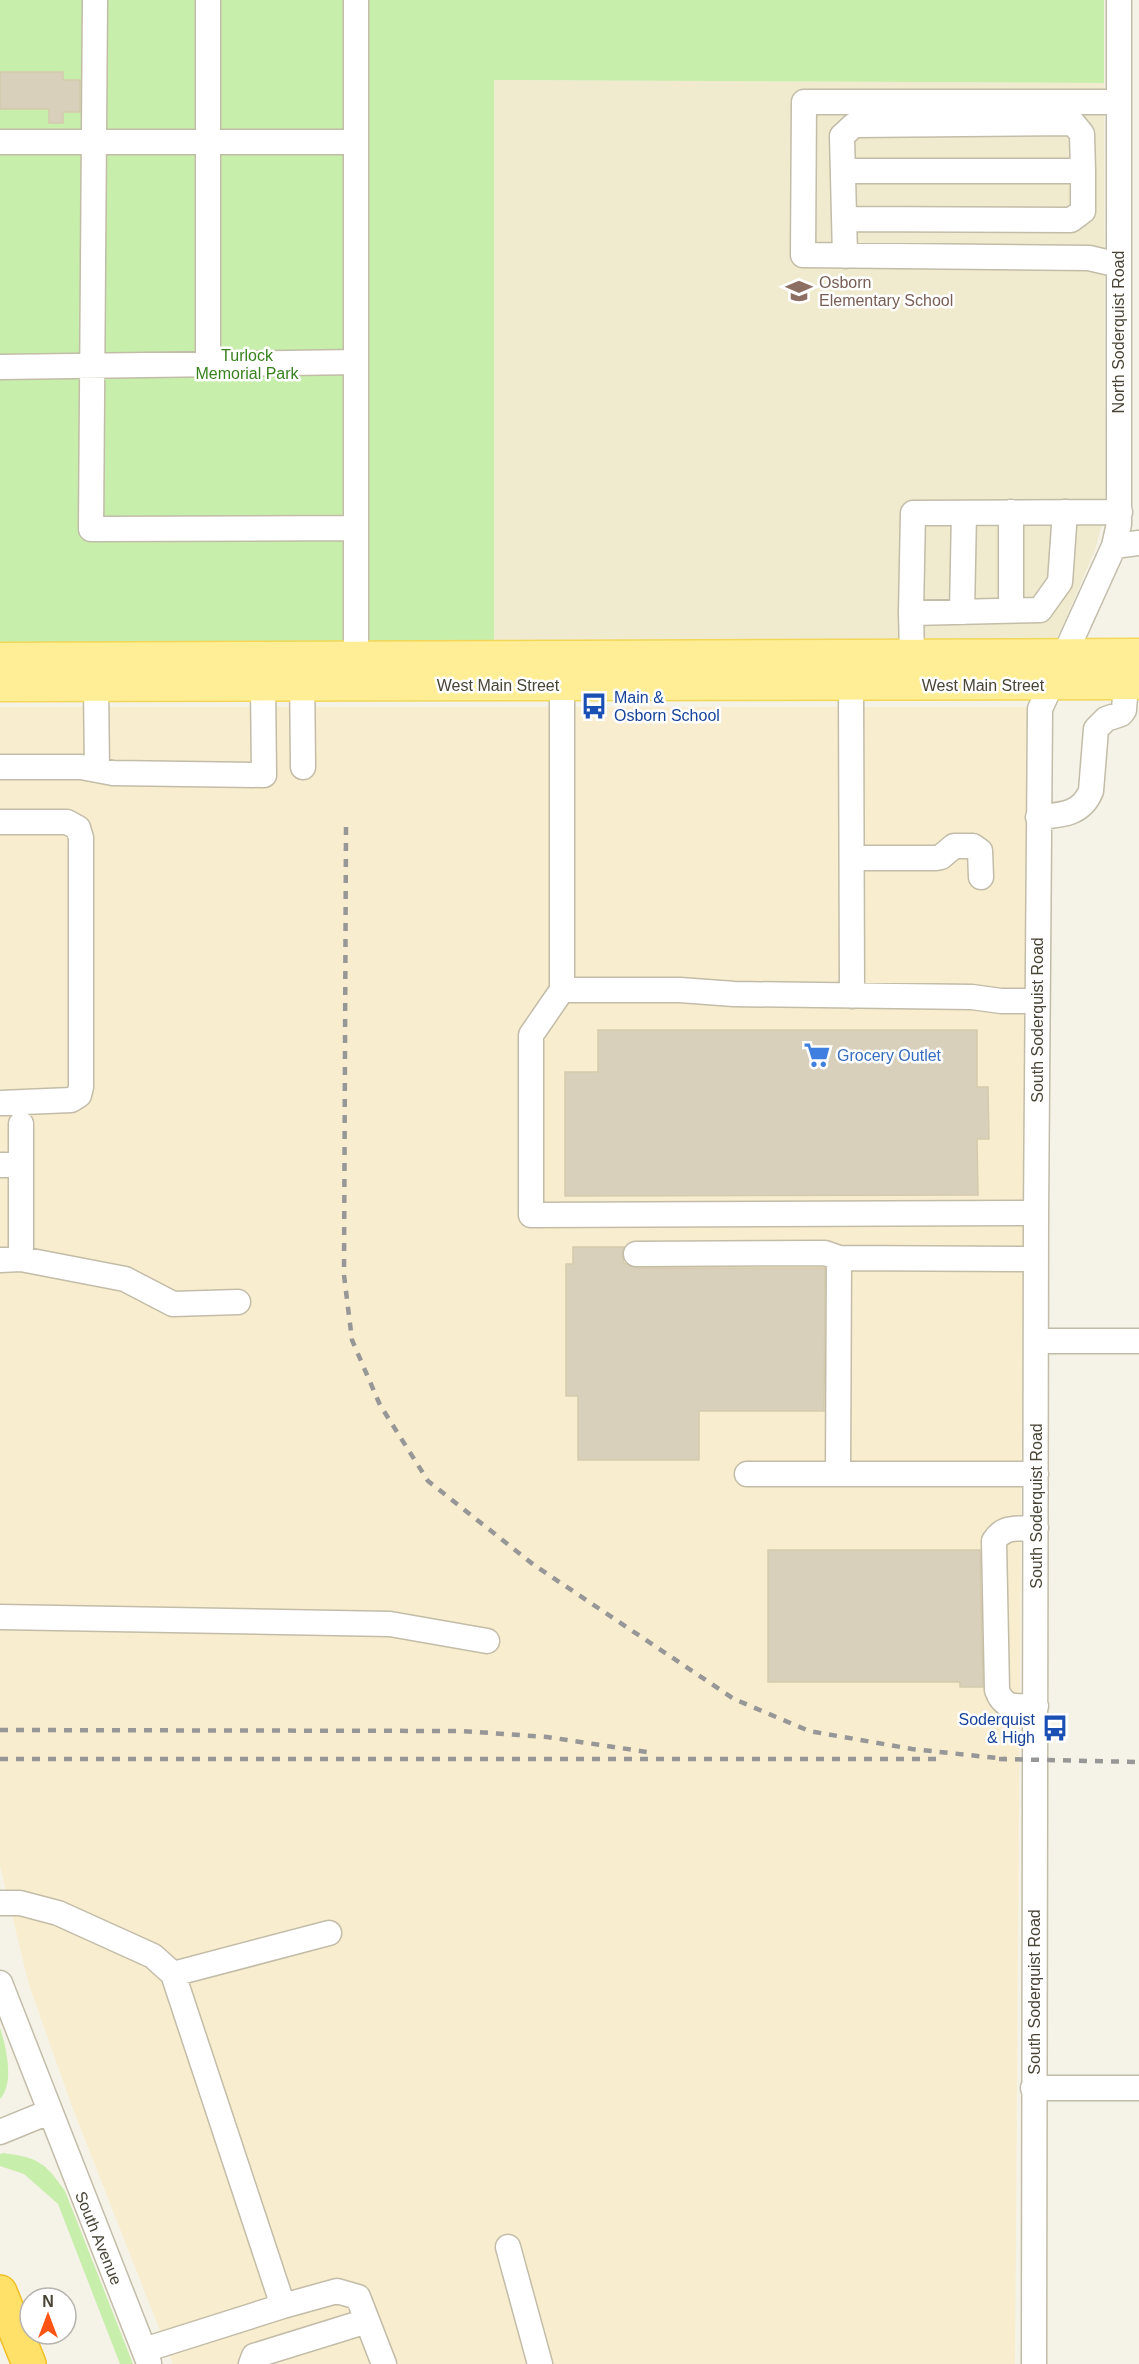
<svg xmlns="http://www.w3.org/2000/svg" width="1139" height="2364" font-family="Helvetica,sans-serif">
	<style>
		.commercial { fill: #f9edcf }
		.education { fill: #f0ebcf }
		.green { fill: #c7eeab }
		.building { fill: #d8d0bb; stroke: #d4caad; stroke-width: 1.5 }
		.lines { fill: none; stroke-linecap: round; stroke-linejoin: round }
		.minor-casing { stroke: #c2bca8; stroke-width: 27 }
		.major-casing { stroke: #f2d758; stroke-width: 33 }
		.highway-casing { stroke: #f0bf26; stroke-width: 36 }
		.minor { stroke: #fff; stroke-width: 24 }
		.major { stroke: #ffee96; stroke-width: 30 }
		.highway { stroke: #ffe068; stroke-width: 33 }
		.rail { stroke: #979797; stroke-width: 4.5; stroke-dasharray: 8 8; stroke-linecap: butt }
		.labels { text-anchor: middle; stroke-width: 5; stroke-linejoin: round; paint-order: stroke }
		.education-label { font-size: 16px; fill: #785e54; stroke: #fff; text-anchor: start }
		.street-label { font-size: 16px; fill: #494435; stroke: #fff }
		.park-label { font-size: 16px; fill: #398220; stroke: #fff }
		.transit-label { font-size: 16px; fill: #164399; stroke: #fff; text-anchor: start }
		.shop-label { font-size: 16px; fill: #366cbe; stroke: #fff; text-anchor: start }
	</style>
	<rect width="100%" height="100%" fill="#f5f3e7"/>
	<!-- commercial -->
	<path class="commercial" d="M0 707H1027L1015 2364H173L73 2109 29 1985 0 1866Z"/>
	<!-- education -->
	<path class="education" d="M494 80 1104 83 1105 499 1102 524 1095 550 1061 630 1055 639 494 645Z"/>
	<!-- green -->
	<path class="green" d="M0 0H1104V83L494 80V645L0 646Z
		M0 2028C6 2046 15 2083 0 2099Z
		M3 2153C38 2158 44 2161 65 2191L133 2364H120L58 2204 24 2174 0 2166V2154Z"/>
	<!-- building -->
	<path class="building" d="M0 72H63V80H80V112H63V123H49V109H0Z
		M598 1030H977V1087H988L989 1139H977L978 1195 565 1196V1072H598Z
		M573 1247H624L622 1255 624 1263 636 1268H825L824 1411H699V1460H578V1396H566V1264H573Z
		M768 1550H980L983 1687H960V1682H768Z"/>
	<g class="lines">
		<!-- minor casing -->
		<g class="minor-casing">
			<path id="minor" d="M95 0 91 529 356 528
				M208 0V364
				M356 0V656
				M0 142H356
				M843 171H1083L1082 134 1073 123 854 125 842 136 845 256
				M844 219 1071 220 1083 211V171
				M1119 265 1089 258 803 255 804 102H1119
				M0 367 356 362
				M1011 512V610
				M1065 512 1060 582 1040 610 911 613 913 513 1120 512
				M1114 546 1139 543
				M962 612 964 513
				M911 613 912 655
				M302 667 303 767
				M562 685V990H680L734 994 972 997 1001 1001H1037
				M96 686 97 770
				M851 686 852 996
				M0 767H81L113 773 264 775 263 686
				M1038 817C1061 815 1081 815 1091 791L1096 729 1106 719 1121 714 1124 710 1126 684
				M0 822H67L78 828 81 838V1087L79 1095 71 1100 0 1103
				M852 858H936L941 857 954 846H973L980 851 981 877
				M562 990 531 1035V1215L1036 1213
				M0 1165 21 1164V1124
				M636 1254 825 1253 839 1258
				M21 1259 125 1279 173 1304 238 1302
				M0 1260 21 1259V1164
				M1036 1341H1139
				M747 1474H1036
				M838 1474 839 1258 1036 1259
				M1036 1528C1019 1529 1004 1525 994 1541L997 1690C1004 1710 1017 1706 1036 1706
				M0 1617 390 1624 487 1641
				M0 1903H20L58 1913 153 1956 173 1974 283 2306 144 2350
				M173 1974 329 1933
				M0 1983 149 2363
				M1033 2088H1139
				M0 2132 49 2112
				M508 2247 540 2364
				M283 2306 337 2291 358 2297 384 2364
				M251 2364 254 2356 367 2321
				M1034 2364 1036 1213 1040 709 1114 546 1119 524V0"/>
		</g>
		<!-- major casing -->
		<g class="major-casing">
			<path id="major" d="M0 658 1139 654
				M0 686 1139 684"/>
		</g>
		<!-- highway casing -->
		<g class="highway-casing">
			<path id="highway" d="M0 2292 29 2364"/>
		</g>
		<!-- minor -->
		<use href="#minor" class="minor"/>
		<!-- major -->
		<use href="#major" class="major"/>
		<!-- highway -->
		<use href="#highway" class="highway"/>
		<!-- rail -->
		<path class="rail" d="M346 827 344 1275 352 1340 380 1405 428 1481 534 1565 734 1699 809 1731 912 1749 1006 1759
			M0 1730 462 1731 547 1737 647 1752
			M0 1759H936
			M999 1759 1139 1762"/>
	</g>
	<!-- icons -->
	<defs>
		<g id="school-bare" transform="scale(2.07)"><path d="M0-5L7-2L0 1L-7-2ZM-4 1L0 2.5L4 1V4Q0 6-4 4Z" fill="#8d6e63" stroke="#fff" stroke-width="2.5" paint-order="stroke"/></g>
		<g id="bus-bare" transform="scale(2.07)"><path d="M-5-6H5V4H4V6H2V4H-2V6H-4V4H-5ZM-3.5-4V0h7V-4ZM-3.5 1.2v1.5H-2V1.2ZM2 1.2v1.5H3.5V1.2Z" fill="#1a4fb4" stroke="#fff" stroke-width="2.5" paint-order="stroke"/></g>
		<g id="supermarket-bare" transform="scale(2.07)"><path d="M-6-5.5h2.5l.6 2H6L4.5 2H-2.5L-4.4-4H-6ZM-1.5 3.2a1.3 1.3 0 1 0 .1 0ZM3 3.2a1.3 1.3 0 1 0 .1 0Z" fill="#3f7fe0" stroke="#fff" stroke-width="2.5" paint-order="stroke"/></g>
	</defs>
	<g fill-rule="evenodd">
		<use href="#school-bare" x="799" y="291"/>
		<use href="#bus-bare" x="594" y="706"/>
		<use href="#supermarket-bare" x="817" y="1055"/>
		<use href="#bus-bare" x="1055" y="1728"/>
	</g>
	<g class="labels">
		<!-- education labels -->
		<g class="education-label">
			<text x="819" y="288">Osborn<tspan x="819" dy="18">Elementary School</tspan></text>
		</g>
		<!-- street labels -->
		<g class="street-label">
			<text transform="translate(1118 332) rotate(-90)" y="6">North Soderquist Road</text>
			<text x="498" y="691">West Main Street</text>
			<text x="983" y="691">West Main Street</text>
			<text transform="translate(1037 1020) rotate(-90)" y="6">South Soderquist Road</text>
			<text transform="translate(1036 1506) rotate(-90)" y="6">South Soderquist Road</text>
			<text transform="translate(1034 1992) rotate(-90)" y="6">South Soderquist Road</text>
			<text transform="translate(99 2238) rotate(68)" y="6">South Avenue</text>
		</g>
		<!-- park labels -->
		<g class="park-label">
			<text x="247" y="361">Turlock<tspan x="247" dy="18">Memorial Park</tspan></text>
		</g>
		<!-- transit labels -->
		<g class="transit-label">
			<text x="614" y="703">Main &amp;<tspan x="614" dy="18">Osborn School</tspan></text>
			<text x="1035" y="1725" text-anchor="end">Soderquist<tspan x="1035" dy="18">&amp; High</tspan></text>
		</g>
		<!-- shop labels -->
		<g class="shop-label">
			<text x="837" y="1061">Grocery Outlet</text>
		</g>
	</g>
	<!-- north arrow -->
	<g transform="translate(48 2316)"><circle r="28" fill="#ffffff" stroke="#b6b4ae" stroke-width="1.5"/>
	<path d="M0-4.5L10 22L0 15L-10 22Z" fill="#ff5514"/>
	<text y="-9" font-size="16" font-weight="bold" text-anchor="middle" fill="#494435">N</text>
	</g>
</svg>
